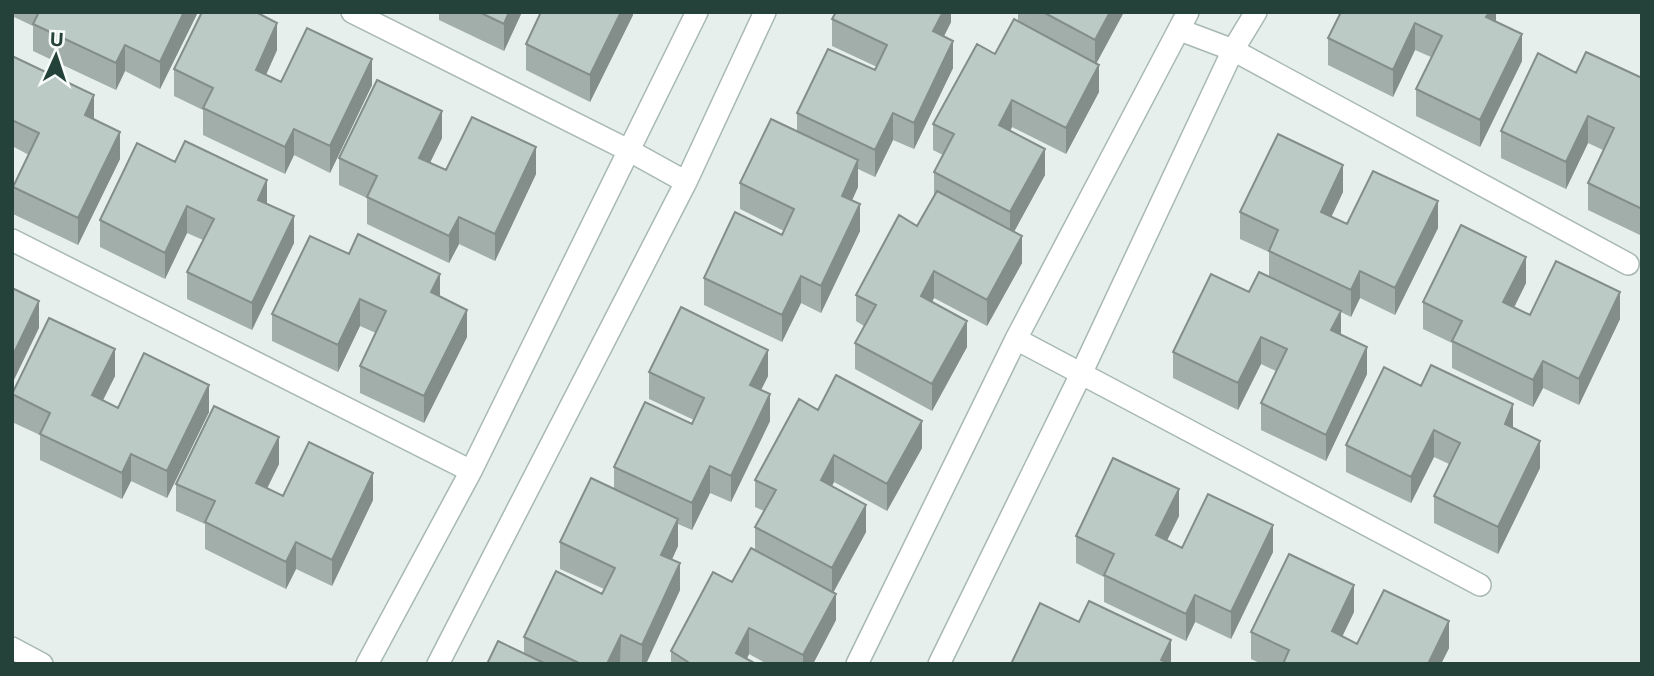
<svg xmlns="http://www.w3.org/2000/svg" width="1654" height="676" font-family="'Noto Sans',sans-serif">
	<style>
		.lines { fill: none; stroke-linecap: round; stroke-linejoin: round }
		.minor-casing { stroke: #a8b8b2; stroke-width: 24 }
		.minor { stroke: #fff; stroke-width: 21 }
		.wall { fill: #a1aea9 }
		.shaded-wall { fill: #838d89 }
		.building { fill: #bbcac4; stroke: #838d89; stroke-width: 2 }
	</style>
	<rect width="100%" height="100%" fill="#e6efeb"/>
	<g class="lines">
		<!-- minor casing -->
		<g class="minor-casing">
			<path id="minor" d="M352 12 630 151 686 182
				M1180 30 1233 50 1628 264
				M12 240 471 471
				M1016 339 1480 585
				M12 648 42 664
				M367 664 471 471 697 12
				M438 664 686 182 765 12
				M857 664 1016 339 1188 12
				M939 664 1081 374 1233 50 1256 12"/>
		</g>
		<!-- minor -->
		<use href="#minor" class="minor"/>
	</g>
	<!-- wall -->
	<path class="wall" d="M12 12H198L160 89 125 71 116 90 33 51V26L12 16Z
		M439 12H522L504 51 439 20Z
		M633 12V15L590 102 526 70V44Z
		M951 12V22L944 36 953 68 914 149 893 140 875 177 858 169V187L852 200 860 231 821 313 801 303 782 342 704 305V278L782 235 784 231 740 209V183L797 131V113L875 70 877 67 832 46V19Z
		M1018 12H1124L1096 63 1099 92 1066 154 1012 127 1010 131 1045 175 1014 232 1022 263 987 326 934 298 932 302 967 347 932 411 855 369V343L864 326 856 321V295L917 226 934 196V172L943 155 933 150V124L995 54 1018 21Z
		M1341 12H1496V22L1522 61 1480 147 1416 116V89L1431 57 1415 50 1393 97 1328 65V38Z
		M277 50 266 75 281 82 372 85 330 173 294 155 285 174 203 135V110L174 96V69Z
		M12 56 94 119 120 159 78 245 13 214V187L29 155 14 147 12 151Z
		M1576 73 1642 78V236L1588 210V183L1603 150 1588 143 1566 189 1501 158V131Z
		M442 138 430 163 446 170 536 174 495 261 459 244 449 263 367 224V198L339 185V158Z
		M175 162 267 204 294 243 252 330 187 299V272L203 240 187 233 165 279 100 247V220Z
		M1343 192 1331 217 1347 224 1438 228 1395 315 1360 298 1351 317 1341 312V335L1367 374 1326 461 1261 430V403L1276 371 1261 364 1238 410 1173 378V352L1269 277V252L1240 239V212Z
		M310 236 440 297 467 337 424 423 360 393V366L376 333 360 326 338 372 272 341V314Z
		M1526 283 1514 308 1530 315 1620 319 1579 405 1543 388 1533 407 1452 368V343L1423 329V302Z
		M649 372 768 376 761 390 770 421 731 502 710 493 692 530 678 524V546L672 560 680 590 646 664H624L621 662 620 664H487L524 654V637L602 594 604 589 560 569V542L614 489V467L692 424 694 420 649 399Z
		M115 376 103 400 118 408 209 412 167 498 131 481 122 499 40 460V435L12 422V394Z
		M1421 386 1513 428 1540 468 1498 554 1434 523V496L1449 464 1434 457 1411 503 1346 472V445Z
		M818 410 922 448 887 511 834 482 832 486 866 532 833 592 836 620 813 664H767L749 654 747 659 756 664H671V651L732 582 755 550V527L764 511 755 507V480Z
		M279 464 267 489 283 496 373 500 332 586 296 569 286 589 205 549V524L176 511V484Z
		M1179 516 1167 541 1182 548 1273 552 1231 639 1195 622 1186 641 1104 602V577L1076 563V536Z
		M1354 612 1342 636 1357 644 1449 648 1441 664H1262L1251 659V632Z"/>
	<!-- shaded-wall -->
	<path class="shaded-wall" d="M184 12H198L160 89V62Z
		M509 12H522L504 51V24Z
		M621 12H633V15L590 102V75Z
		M943 12H951V22L933 58V31Z
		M1110 12H1124L1095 66V40Z
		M1489 12H1496V25L1486 17Z
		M277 23V50L256 97V70Z
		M1415 23V50L1393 97V70Z
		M1522 34V61L1480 147V120Z
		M953 41V68L914 149V123Z
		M125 45V71L116 90V63Z
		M372 59V85L330 173V146Z
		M1099 65V92L1066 154V128Z
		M94 95V122L85 115Z
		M1012 100V127L999 152V125Z
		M442 111V138L419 185V158Z
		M893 113V140L875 177V150Z
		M1588 116V143L1566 189V162Z
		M14 121V147L12 151V124Z
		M294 129V155L285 174V147Z
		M120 132V159L78 245V218Z
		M536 147V174L495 261V234Z
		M1045 149V175L1010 239V212Z
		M858 160V187L842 223V196Z
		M1343 165V192L1321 239V212Z
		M267 180V207L258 200Z
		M1438 201V228L1395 315V288Z
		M860 204V231L821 313V286Z
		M187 206V233L165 279V253Z
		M294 216V243L252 330V303Z
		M459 217V244L449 263V236Z
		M1022 236V263L987 326V300Z
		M1526 257V283L1503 329V302Z
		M934 271V298L921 323V296Z
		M1360 271V298L1351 317V290Z
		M440 274V301L431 292Z
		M801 276V303L782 342V315Z
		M1620 292V319L1579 405V379Z
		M360 299V326L338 372V345Z
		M39 301V328L12 384V357Z
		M467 310V337L424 423V396Z
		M1341 311V338L1331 330Z
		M967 321V347L932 411V384Z
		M1261 337V364L1238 410V383Z
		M1367 347V374L1326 461V435Z
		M115 349V376L92 422V395Z
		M768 350V376L750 412V385Z
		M1543 361V388L1533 407V380Z
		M209 385V412L167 498V471Z
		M770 394V421L731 502V476Z
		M1513 404V431L1505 424Z
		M922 421V448L887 511V484Z
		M1434 430V457L1411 503V477Z
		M279 437V464L256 510V483Z
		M1540 441V468L1498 554V527Z
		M131 454V481L122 499V473Z
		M834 455V482L821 507V480Z
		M710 466V493L692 530V503Z
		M373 473V500L332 586V560Z
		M1179 489V516L1156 562V535Z
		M866 505V532L832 595V568Z
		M678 519V546L661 582V555Z
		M1273 525V552L1231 639V612Z
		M296 542V569L286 589V562Z
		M680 563V590L646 664H642V645Z
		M1354 585V612L1332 658V631Z
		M836 594V620L813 664H803V655Z
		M1195 595V622L1186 641V614Z
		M1449 621V648L1441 664H1428Z
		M749 628V654L744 664 736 653Z
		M621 635 620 664H607Z
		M1171 640V664L1161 660Z"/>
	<!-- building -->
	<path class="building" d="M39 12H184L160 62 125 45 116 63 33 24Z
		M202 12H256L277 23 256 70 281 82 307 28 372 59 330 146 294 129 285 147 203 108 213 88 174 69Z
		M479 12H509L504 24Z
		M541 12H621L590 75 526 44Z
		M836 12H943L933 31 953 41 914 123 893 113 875 150 797 113 828 49 875 70 887 45 832 19Z
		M1043 12H1110L1095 40Z
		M1341 12H1489L1486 17 1522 34 1480 120 1416 89 1442 36 1415 23 1393 70 1328 38Z
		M1014 19 1099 65 1066 128 1012 100 999 125 1045 149 1010 212 934 172 954 134 933 124 977 44 995 54Z
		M1586 52 1642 78V209L1588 183 1614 128 1588 116 1566 162 1501 131 1538 53 1576 73Z
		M12 56 94 95 85 115 120 132 78 218 13 187 39 133 14 121 12 124Z
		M377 80 442 111 419 158 446 170 472 117 536 147 495 234 459 217 449 236 367 197 377 176 339 158Z
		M771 119 858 160 842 196 860 204 821 286 801 276 782 315 704 278 735 212 782 235 794 209 740 183Z
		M1278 134 1343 165 1321 212 1347 224 1373 171 1438 201 1395 288 1360 271 1351 290 1269 251 1278 230 1240 212Z
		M185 141 267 180 258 200 294 216 252 303 187 272 214 219 187 206 165 253 100 220 137 143 175 162Z
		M937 191 1022 236 987 300 934 271 921 296 967 321 932 384 855 343 876 305 856 295 899 215 917 226Z
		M1461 225 1526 257 1503 302 1530 315 1556 261 1620 292 1579 379 1543 361 1533 380 1452 341 1462 321 1423 302Z
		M358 234 440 274 431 292 467 310 424 396 360 366 386 311 360 299 338 345 272 314 310 236 349 254Z
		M1259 272 1341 311 1331 330 1367 347 1326 435 1261 403 1287 349 1261 337 1238 383 1173 352 1211 274 1249 292Z
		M12 288 39 301 12 357Z
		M681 307 768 350 750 385 770 394 731 476 710 466 692 503 614 467 645 402 692 424 704 398 649 372Z
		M49 318 115 349 92 395 118 408 144 353 209 385 167 471 131 454 122 473 40 434 50 413 12 394Z
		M1431 365 1513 404 1505 424 1540 441 1498 527 1434 496 1460 443 1434 430 1411 477 1346 445 1384 367 1421 386Z
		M836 375 922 421 887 484 834 455 821 480 866 505 832 568 755 527 776 490 755 480 799 399 818 410Z
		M214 406 279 437 256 483 283 496 309 442 373 473 332 560 296 542 286 562 205 522 215 501 176 484Z
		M1113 458 1179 489 1156 535 1182 548 1208 494 1273 525 1231 612 1195 595 1186 614 1104 575 1114 554 1076 536Z
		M591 478 678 519 661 555 680 563 642 645 621 635 607 664H581L524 637 556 571 602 594 615 568 560 542Z
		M751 548 836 594 803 655 749 628 736 653 756 664H691L671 651 713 572 732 582Z
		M1289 554 1354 585 1332 631 1357 644 1384 590 1449 621 1428 664H1283L1289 650 1251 632Z
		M1089 601 1171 640 1161 660 1170 664H1011L1040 603 1079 622Z
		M498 641 546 664H487Z"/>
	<!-- border -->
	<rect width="1654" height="676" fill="none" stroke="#24423a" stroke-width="28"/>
	<!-- north arrow -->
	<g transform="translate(56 56) rotate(3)" stroke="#f7fbf9" stroke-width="5" paint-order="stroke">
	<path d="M0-5L12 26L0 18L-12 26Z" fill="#24423a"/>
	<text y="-10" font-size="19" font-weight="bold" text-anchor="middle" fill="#24423a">U</text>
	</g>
</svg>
